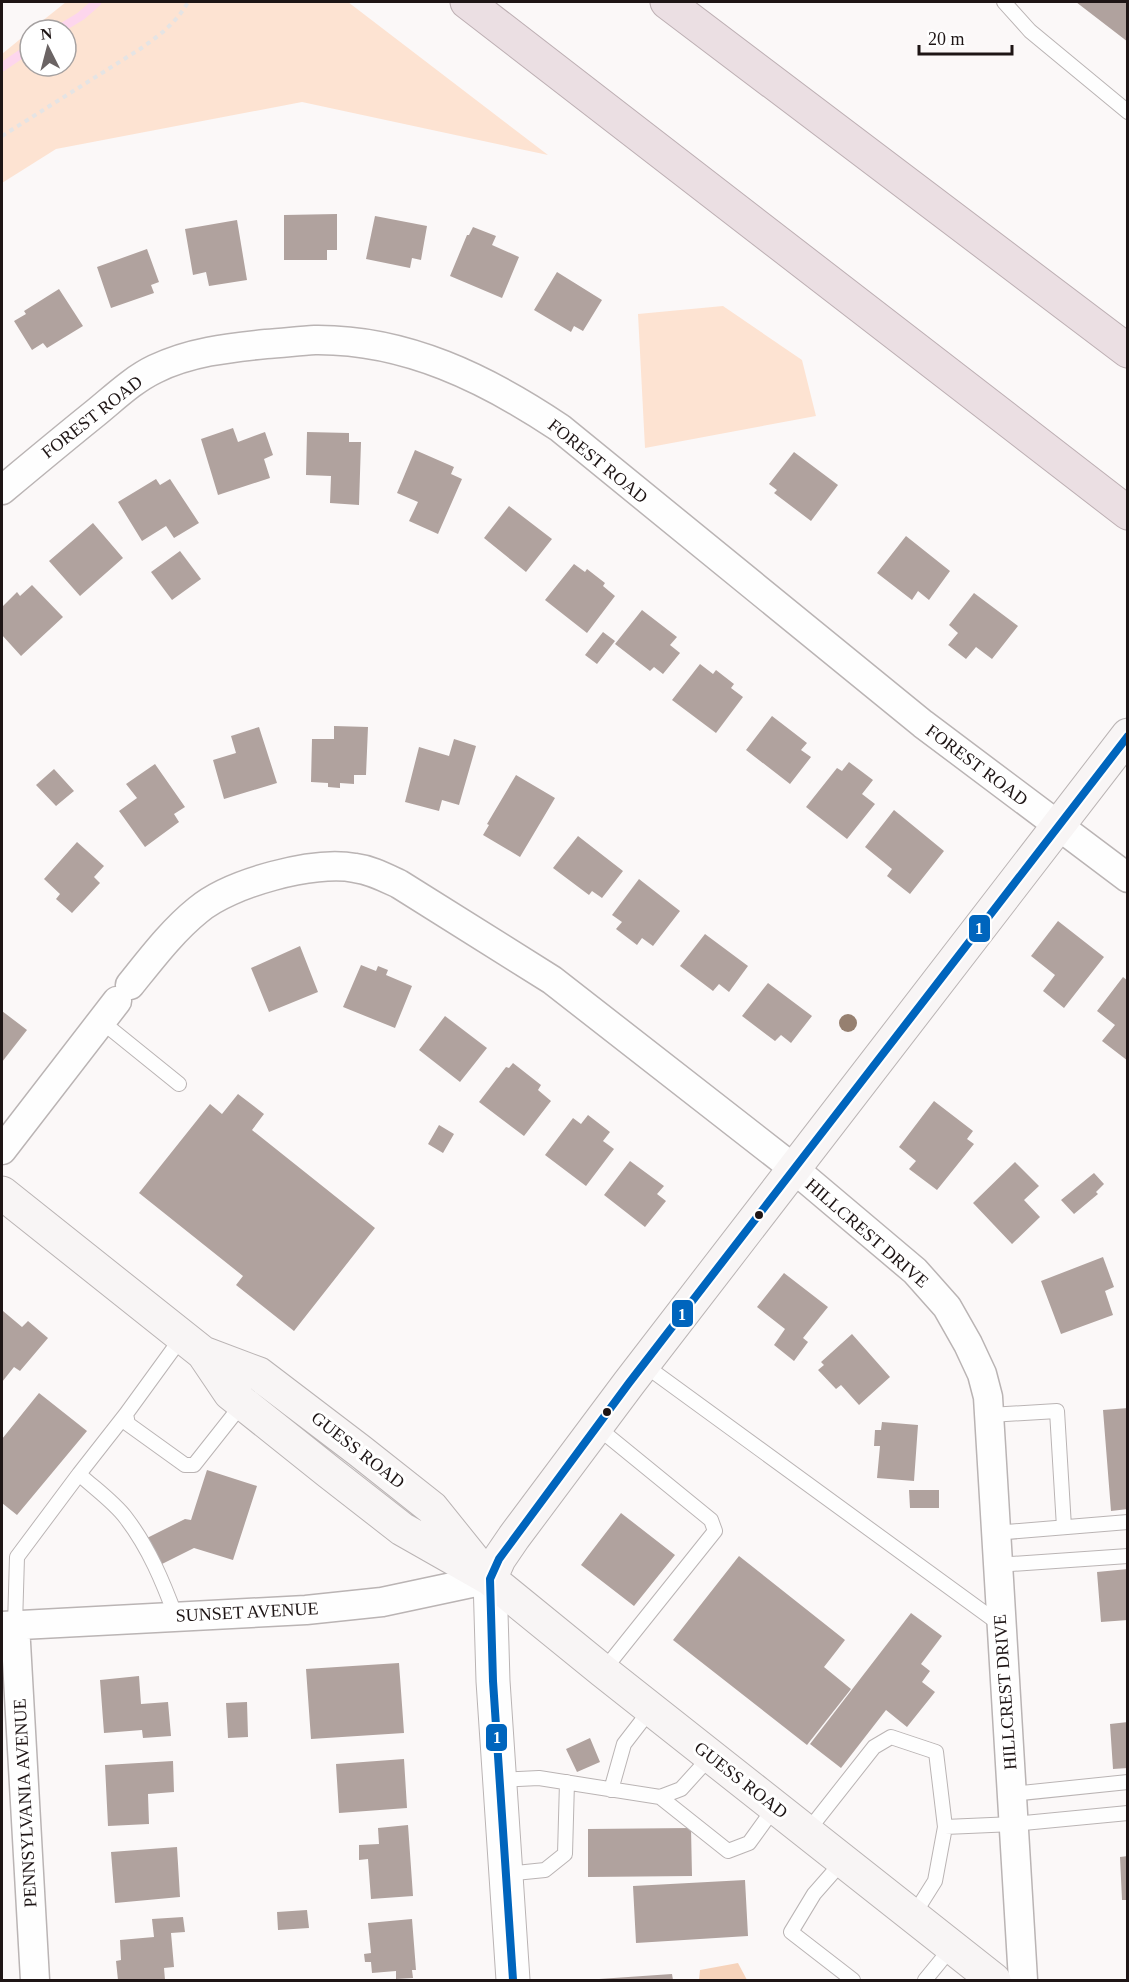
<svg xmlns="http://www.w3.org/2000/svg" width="1129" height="1982" font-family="Georgia,serif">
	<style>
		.green { fill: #fde3d2 }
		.forest { fill: #f6d3bb }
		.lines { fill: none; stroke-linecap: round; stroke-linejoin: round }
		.stream { stroke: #fdd6ed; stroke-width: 9 }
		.building { fill: #b0a29e }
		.service-casing { stroke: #bab4b4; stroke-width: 16 }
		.minor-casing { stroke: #bab4b4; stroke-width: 31 }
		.tertiary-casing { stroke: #bab4b4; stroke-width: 35 }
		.secondary-casing { stroke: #bab4b4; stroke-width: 35 }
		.motorway-casing { stroke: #bdafb3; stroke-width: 35 }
		.path { stroke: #e5e4e4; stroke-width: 4; stroke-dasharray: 4.5 4.5; stroke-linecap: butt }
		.service { stroke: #fefefe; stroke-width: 14 }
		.minor { stroke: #fefefe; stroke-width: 28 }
		.tertiary { stroke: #fefefe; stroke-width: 33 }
		.secondary { stroke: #f8f5f5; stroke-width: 33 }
		.motorway { stroke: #ebdfe3; stroke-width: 33 }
		.bus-1-casing { stroke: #fff; stroke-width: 12 }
		.bus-1 { stroke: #0065bd; stroke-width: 8 }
		.tree { fill: #968070 }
		.bus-dot { fill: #1e1515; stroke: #fff; stroke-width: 2 }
		.labels { text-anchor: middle; stroke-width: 6; stroke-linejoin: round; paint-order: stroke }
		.street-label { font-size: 18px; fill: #1e1515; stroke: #fff }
		.line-badge { stroke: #fff; stroke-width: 2 }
		.badge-label { font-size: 16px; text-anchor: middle; font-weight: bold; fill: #fff }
	</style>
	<rect width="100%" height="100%" fill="#fbf8f8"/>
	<!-- green -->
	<path class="green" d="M66 2H348L548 155 302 102 56 149 2 183V54L30 31V66H66V30H31Z
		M723 306 802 360 816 416 645 448 638 314Z"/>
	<!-- forest -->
	<path class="forest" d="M738 1963 747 1980H699L700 1970Z"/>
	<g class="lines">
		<!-- stream -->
		<path class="stream" d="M58 30 81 16 97 2
			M2 67 30 48"/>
	</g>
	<!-- building -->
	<path class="building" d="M1076 2H1128V42Z
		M337 214V250H327V260H284V215Z
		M375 216 427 226 421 260 412 258 410 268 366 259Z
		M237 220 247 280 209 286 206 272 193 275 185 229Z
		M473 227 496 236 492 245 519 257 502 298 450 276 467 235H469Z
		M147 249 159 282 151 285 154 293 111 308 97 267Z
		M557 272 602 300 583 331 574 326 571 332 534 310Z
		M59 289 83 326 47 348 43 343 32 350 14 321 26 314 24 311Z
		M233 428 238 442 265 432 273 455 264 459 270 478 218 495 201 439Z
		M307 432 349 433V442H361L359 505 330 503 331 476 306 475Z
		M415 450 454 467 451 474 462 479 438 534 409 521 418 502 397 493Z
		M794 452 838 485 811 521 774 493 777 490 769 484Z
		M156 479 160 485 170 479 199 523 174 538 166 526 142 541 118 502Z
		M509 506 552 539 526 572 484 538Z
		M93 523 123 558 80 596 49 561Z
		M906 536 950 571 929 600 918 591 912 600 877 573Z
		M180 551 201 579 172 600 151 572Z
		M574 564 585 572 587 569 605 583 603 586 615 596 587 633 545 600Z
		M32 585 63 617 21 656 2 635V607L17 592 20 596Z
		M974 593 1018 626 992 659 976 647 966 659 948 645 958 633 949 625Z
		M642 610 677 637 670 645 680 653 663 674 654 667 650 671 615 644Z
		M603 632 615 641 597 664 585 655Z
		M700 664 713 674 716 670 734 684 731 688 743 697 716 733 672 700Z
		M772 716 807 743 801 750 811 757 790 784 746 750Z
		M334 726 368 727 366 775H354V784L340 783V788L328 787V783L311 782 312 739H334Z
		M259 727 277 783 224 799 213 760 236 753 231 736Z
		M454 739 476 746 459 805 442 800 439 811 405 802 419 747 449 756Z
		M849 762 873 780 862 794 875 804 847 839 806 807 837 768 842 771Z
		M155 764 185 807 174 814 179 822 145 847 119 811 137 798 126 784Z
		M54 769 74 791 56 806 36 785Z
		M516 775 555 798 520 857 483 835 489 825 487 824Z
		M894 810 944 851 910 894 887 876 892 869 865 847Z
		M578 836 623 871 602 898 592 891 589 895 553 868Z
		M77 842 104 866 94 877 100 883 72 913 56 899 60 894 44 879Z
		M639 879 680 911 653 946 642 938 637 945 616 929 622 922 612 915Z
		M1058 921 1104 957 1064 1008 1043 991 1055 975 1031 956Z
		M705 934 748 966 729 992 719 984 713 991 680 966Z
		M300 946 318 992 269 1012 251 968Z
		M361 965 376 971 378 966 388 970 386 975 412 986 395 1028 343 1007Z
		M1123 977 1128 981V1061L1102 1041 1115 1025 1097 1011Z
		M768 983 812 1016 791 1043 781 1035 775 1041 742 1016Z
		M2 1011 27 1030 2 1062Z
		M445 1016 487 1048 460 1082 419 1050Z
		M513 1063 541 1085 538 1090 551 1101 524 1136 479 1102 506 1067 509 1068Z
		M238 1094 264 1114 252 1130 375 1228 294 1331 236 1285 243 1276 139 1193 210 1104 222 1114Z
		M934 1101 973 1131 967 1139 974 1144 937 1190 909 1169 916 1161 899 1147Z
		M588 1115 610 1132 603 1141 614 1149 586 1186 545 1155 573 1118 581 1124Z
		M439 1125 454 1134 443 1153 428 1144Z
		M630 1161 664 1186 657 1194 666 1201 645 1227 604 1195Z
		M1015 1162 1039 1186 1024 1200 1040 1217 1012 1244 973 1203Z
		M1094 1173 1104 1184 1096 1192 1098 1194 1074 1214 1061 1200Z
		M1103 1257 1114 1287 1105 1291 1113 1315 1061 1334 1041 1281Z
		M784 1273 828 1307 803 1338 808 1342 794 1361 774 1345 785 1329 757 1307Z
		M3 1311 22 1327 28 1321 48 1338 20 1371 14 1367 2 1382Z
		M852 1334 890 1377 859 1405 841 1385 836 1389 818 1370 824 1365 821 1362Z
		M39 1393 87 1431 17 1515 2 1503V1439Z
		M1128 1408V1509L1111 1511 1103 1410Z
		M882 1422 918 1425 914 1481 877 1478 880 1446H874L875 1430H881Z
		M207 1470 257 1486 233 1560 194 1548 158 1566 145 1539 185 1519 191 1520Z
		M909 1490H939V1508H910Z
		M621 1513 675 1555 634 1606 581 1565Z
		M739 1556 845 1640 824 1667 851 1689 807 1745 673 1640Z
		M1128 1569V1620L1101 1622 1097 1572Z
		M911 1613 942 1636 921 1664 930 1671 922 1682 935 1692 907 1727 886 1710 841 1768 810 1744Z
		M399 1663 404 1733 311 1739 306 1669Z
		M139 1676 141 1704 168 1702 171 1736 143 1738 142 1730 104 1733 100 1680Z
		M247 1702 248 1737 228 1738 226 1703Z
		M1128 1722V1768L1113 1769 1110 1724Z
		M590 1738 600 1762 577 1772 566 1749Z
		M404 1759 407 1808 339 1813 336 1764Z
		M173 1761 174 1792 148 1794 149 1824 108 1826 105 1765Z
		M408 1825 413 1896 371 1899 368 1859 359 1860V1845L379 1844 378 1828Z
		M691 1828 692 1876 588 1877V1829Z
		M177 1847 180 1897 115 1903 111 1852Z
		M1128 1856V1900H1122L1120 1857Z
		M745 1880 748 1936 636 1943 633 1886Z
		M307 1910 309 1928 278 1930 277 1912Z
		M183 1917 185 1932 171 1933 174 1967 164 1968 165 1980H118L116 1961 121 1960 120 1940 154 1937 152 1919Z
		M412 1919 416 1970H412L413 1978 396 1979V1971L372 1973 371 1962H365L364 1954 371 1953 368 1923Z
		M672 1974 673 1980H599V1979Z"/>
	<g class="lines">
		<!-- service casing -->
		<g class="service-casing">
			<path id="service" d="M1004 2 1030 31 1128 112
				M101 1021 179 1084
				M182 1337 126 1414 128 1424 185 1465H194L243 1403
				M643 1364 1001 1625
				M990 1415 1057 1411 1064 1527
				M597 1427 711 1520 715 1531 603 1671
				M79 1474 126 1414
				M995 1533 1128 1522
				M997 1565 1128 1556
				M15 1625 17 1557 79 1474C94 1488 114 1502 126 1518 149 1548 163 1582 176 1617
				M500 1780 539 1778 660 1797 681 1789 711 1756
				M611 1790 624 1744 651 1709
				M1012 1794 1128 1782
				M660 1797 728 1851 749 1843 775 1807
				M945 1827 1014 1824 1128 1813
				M807 1832 874 1747 891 1737 936 1752 945 1827 935 1881 913 1916
				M843 1861 814 1894 791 1932 853 1980
				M506 1874 545 1870 565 1854 567 1782
				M925 1980 952 1947"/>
		</g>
		<!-- minor casing -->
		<g class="minor-casing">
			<path id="minor" d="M2 490C32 465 62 440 93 415 113 399 132 380 155 369 190 352 227 348 266 344 282 343 299 341 315 340 406 339 487 379 560 428L923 724 1128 878
				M130 985C151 959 172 931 198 910 230 883 314 860 355 868 371 870 384 877 399 884L552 980 793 1168 915 1271 947 1307 968 1344 982 1374 988 1397 1023 1980
				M2 1150 117 1001
				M15 1625 35 1980
				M2 1626 306 1610 382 1602 490 1579"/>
		</g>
		<!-- tertiary casing -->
		<g class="tertiary-casing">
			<path id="tertiary" d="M490 1579 493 1681 513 1980"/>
		</g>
		<!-- secondary casing -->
		<g class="secondary-casing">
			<path id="secondary" d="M2 1193 203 1353 259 1374 360 1451 432 1508 477 1564
				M203 1353 230 1393 329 1472 402 1529 490 1579 603 1671 994 1980
				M490 1579 499 1559 514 1537 629 1383 1128 735"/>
		</g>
		<!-- motorway casing -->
		<g class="motorway-casing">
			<path id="motorway" d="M467 2 1128 513
				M667 2 1128 351"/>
		</g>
		<!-- path -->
		<path class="path" d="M2 136 140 49C159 36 177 22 188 2"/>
		<!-- service -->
		<use href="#service" class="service"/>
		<!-- minor -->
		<use href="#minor" class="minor"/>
		<!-- tertiary -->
		<use href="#tertiary" class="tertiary"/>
		<!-- secondary -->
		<use href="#secondary" class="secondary"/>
		<!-- motorway -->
		<use href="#motorway" class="motorway"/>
		<!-- bus-1 casing -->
		<g class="bus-1-casing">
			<path id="bus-1" d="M513 1980 493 1681 490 1579 499 1559 629 1383 1128 736"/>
		</g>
		<!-- bus-1 -->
		<use href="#bus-1" class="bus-1"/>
	</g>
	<!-- trees -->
	<circle class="tree" cx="848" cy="1023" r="9"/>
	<!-- markers -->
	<g class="bus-dot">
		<circle cx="759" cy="1215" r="5"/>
		<circle cx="607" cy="1412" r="5"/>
	</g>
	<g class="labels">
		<!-- street labels -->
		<g class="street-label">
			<text transform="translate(92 417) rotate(-38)" y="6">FOREST ROAD</text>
			<text transform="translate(598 461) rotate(39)" y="6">FOREST ROAD</text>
			<text transform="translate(977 765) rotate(37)" y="6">FOREST ROAD</text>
			<text transform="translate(867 1233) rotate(41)" y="6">HILLCREST DRIVE</text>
			<text transform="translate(358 1450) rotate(38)" y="6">GUESS ROAD</text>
			<text transform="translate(247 1612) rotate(-3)" y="6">SUNSET AVENUE</text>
			<text transform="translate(1005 1692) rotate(-94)" y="6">HILLCREST DRIVE</text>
			<text transform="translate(741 1780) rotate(38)" y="6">GUESS ROAD</text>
			<text transform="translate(25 1803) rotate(-93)" y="6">PENNSYLVANIA AVENUE</text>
		</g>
	</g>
	<g class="line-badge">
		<rect x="968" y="914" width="23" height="29" rx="6" fill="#0065bd"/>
		<rect x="671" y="1299" width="23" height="29" rx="6" fill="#0065bd"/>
		<rect x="485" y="1723" width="23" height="29" rx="6" fill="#0065bd"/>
	</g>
	<g class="badge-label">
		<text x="979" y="934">1</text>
		<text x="682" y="1320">1</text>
		<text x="497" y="1743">1</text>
	</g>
	<!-- border -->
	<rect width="1129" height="1982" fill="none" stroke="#1e1515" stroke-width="6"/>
	<!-- north arrow -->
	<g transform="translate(48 48) rotate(354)"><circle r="28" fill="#ffffff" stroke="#a5a1a1" stroke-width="1.5"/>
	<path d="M0-4.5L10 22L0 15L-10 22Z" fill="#6b6464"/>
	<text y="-9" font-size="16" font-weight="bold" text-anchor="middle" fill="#1e1515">N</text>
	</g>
	<!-- scale -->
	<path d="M919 45v9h93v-9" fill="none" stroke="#1e1515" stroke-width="3"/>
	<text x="928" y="45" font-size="18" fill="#1e1515" stroke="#ffffff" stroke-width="4.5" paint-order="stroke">20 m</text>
</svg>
